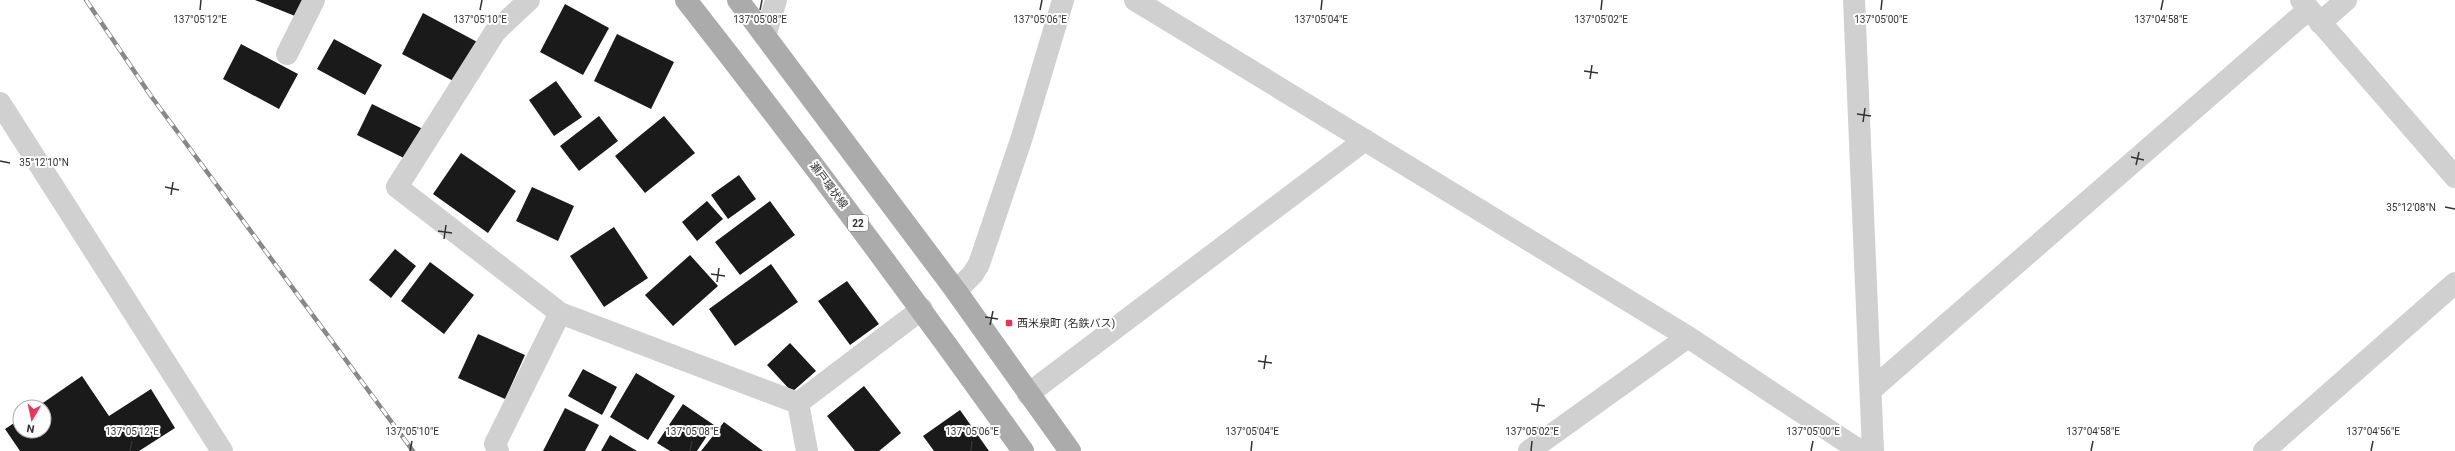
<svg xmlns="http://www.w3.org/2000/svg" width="2455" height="451" font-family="Roboto,'Noto Sans JP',sans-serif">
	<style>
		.building { fill: #1a1a1a }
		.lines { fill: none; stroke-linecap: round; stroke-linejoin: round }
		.minor { stroke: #d0d0d0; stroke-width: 22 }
		.major { stroke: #ababab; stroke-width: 22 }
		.rail-casing { stroke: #888; stroke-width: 4.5 }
		.rail { stroke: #fff; stroke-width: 3; stroke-dasharray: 9; stroke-linecap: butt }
		.ticks { fill: none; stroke: #333; stroke-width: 1.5 }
		.poi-dot { fill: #eb345c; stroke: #fff; stroke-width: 1.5 }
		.labels { text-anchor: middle; stroke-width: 4; stroke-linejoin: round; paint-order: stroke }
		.shield { fill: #fff; stroke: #707070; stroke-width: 1 }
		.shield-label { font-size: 10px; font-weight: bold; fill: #333 }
		.street-label { font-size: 11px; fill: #333; stroke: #fff }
		.poi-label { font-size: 11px; fill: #333; stroke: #fff; text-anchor: start }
		.ticks-label { font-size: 10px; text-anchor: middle; fill: #333; stroke: #fff; stroke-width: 4; stroke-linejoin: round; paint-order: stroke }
	</style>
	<rect width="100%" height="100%" fill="#fff"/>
	<!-- building -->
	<path class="building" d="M255 0H308L300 18Z
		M565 4 609 28 583 75 540 52Z
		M423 13 481 44 459 84 402 54Z
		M617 34 674 62 651 109 594 81Z
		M334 39 382 65 365 95 317 69Z
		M241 44 298 74 279 109 223 79Z
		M556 81 582 117 554 136 529 100Z
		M372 104 423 129 408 160 357 135Z
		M599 116 618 141 579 171 560 146Z
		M664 116 695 153 645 193 615 156Z
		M461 153 516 191 488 233 433 194Z
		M739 175 756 199 728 219 711 195Z
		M532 187 574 206 558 241 516 221Z
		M707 201 723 219 697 241 682 222Z
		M770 201 795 235 740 275 715 242Z
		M614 227 648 278 604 307 570 256Z
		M395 249 416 266 391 298 369 280Z
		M690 255 718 286 673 326 645 295Z
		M430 262 474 295 444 334 401 301Z
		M771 264 798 302 735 346 709 309Z
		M847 281 879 324 850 345 818 301Z
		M478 334 525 355 505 399 458 378Z
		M790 343 816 371 792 392 767 365Z
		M583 369 617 387 602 415 568 396Z
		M636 373 675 396 648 440 610 417Z
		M82 376 109 416 151 389 175 428 139 451H20L5 429 20 419V431H44V407H37Z
		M864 386 901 433 879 451H855L827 416Z
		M683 404 714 425 697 451H670L657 443Z
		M565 408 599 425 585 451H543Z
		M960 410 989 451H934L923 436Z
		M724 422 763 451H701Z
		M610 435 637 451H601Z"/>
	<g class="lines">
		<!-- minor -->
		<path class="minor" d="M529 0 495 32 397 187 560 313
			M1135 0 1688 337 1854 447 1864 451
			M1854 0 1873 451
			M2301 0 2455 177
			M2320 23 2346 0
			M765 36 776 0
			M287 54 314 0
			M0 103 222 451
			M956 291 973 274 979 264 1022 137 1063 0
			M1871 390 2309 9
			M1028 394 1365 140
			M798 403 922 309
			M498 451 495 444 560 313 798 403 807 451
			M1529 451 1688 337
			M2264 451 2455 283"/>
		<!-- major -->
		<path class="major" d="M686 0C802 148 914 298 1023 451
			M738 0 956 291 1070 451"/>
		<!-- rail casing -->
		<g class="rail-casing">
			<path id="rail" d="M86 0 151 96 413 451"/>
		</g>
		<!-- rail -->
		<use href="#rail" class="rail"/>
	</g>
	<!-- ticks -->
	<path class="ticks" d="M200 10 201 0M480 10 482 0M760 10 762 0M1040 10 1042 0M1321 10 1322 0M1601 10 1602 0M1881 10 1882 0M2161 10 2163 0M1584 71 1598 73M1590 79 1592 65M1857 114 1871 116M1863 122 1865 108M2131 157 2144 160M0 161 10 163M2136 165 2139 152M165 187 179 190M171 195 173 182M2445 207 2455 209M438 231 452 233M444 239 446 225M711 274 725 276M717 282 719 268M985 317 998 319M990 325 993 311M1258 361 1272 363M1264 369 1266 355M1531 404 1545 406M1537 412 1539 398M130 451 132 441M410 451 412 441M690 451 692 441M971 451 972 441M1251 451 1252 441M1531 451 1532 441M1811 451 1813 441M2091 451 2093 441M2371 451 2373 441"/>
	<!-- markers -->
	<rect class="poi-dot" x="1005" y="319" width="8" height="8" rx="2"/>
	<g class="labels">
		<!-- shield labels -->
		<rect class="shield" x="848" y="215" width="20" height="16" rx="3"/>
		<g class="shield-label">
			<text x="858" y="227">22</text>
		</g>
		<!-- street labels -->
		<g class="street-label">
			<text transform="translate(829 185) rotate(53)" y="4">瀬戸環状線</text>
		</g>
		<!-- poi labels -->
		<g class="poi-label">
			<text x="1017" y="327">西米泉町 (名鉄バス)</text>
		</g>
	</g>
	<g class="ticks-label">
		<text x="1321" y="23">137°05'04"E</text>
		<text x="2161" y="23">137°04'58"E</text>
		<text x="200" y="23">137°05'12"E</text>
		<text x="480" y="23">137°05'10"E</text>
		<text x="760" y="23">137°05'08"E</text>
		<text x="1040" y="23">137°05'06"E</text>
		<text x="1601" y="23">137°05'02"E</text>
		<text x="1881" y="23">137°05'00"E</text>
		<text x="44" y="166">35°12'10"N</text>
		<text x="2411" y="211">35°12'08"N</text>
		<text x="132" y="435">137°05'12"E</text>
		<text x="412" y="435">137°05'10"E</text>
		<text x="692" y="435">137°05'08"E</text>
		<text x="972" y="435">137°05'06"E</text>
		<text x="1252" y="435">137°05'04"E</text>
		<text x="1532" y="435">137°05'02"E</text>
		<text x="1813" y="435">137°05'00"E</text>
		<text x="2093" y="435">137°04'58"E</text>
		<text x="2373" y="435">137°04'56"E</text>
	</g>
	<!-- north arrow -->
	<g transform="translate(32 419) rotate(189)"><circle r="19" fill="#ffffff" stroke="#adadad"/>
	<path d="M0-3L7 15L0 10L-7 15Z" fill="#eb345c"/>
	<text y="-6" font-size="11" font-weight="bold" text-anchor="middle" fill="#333333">N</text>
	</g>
</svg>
